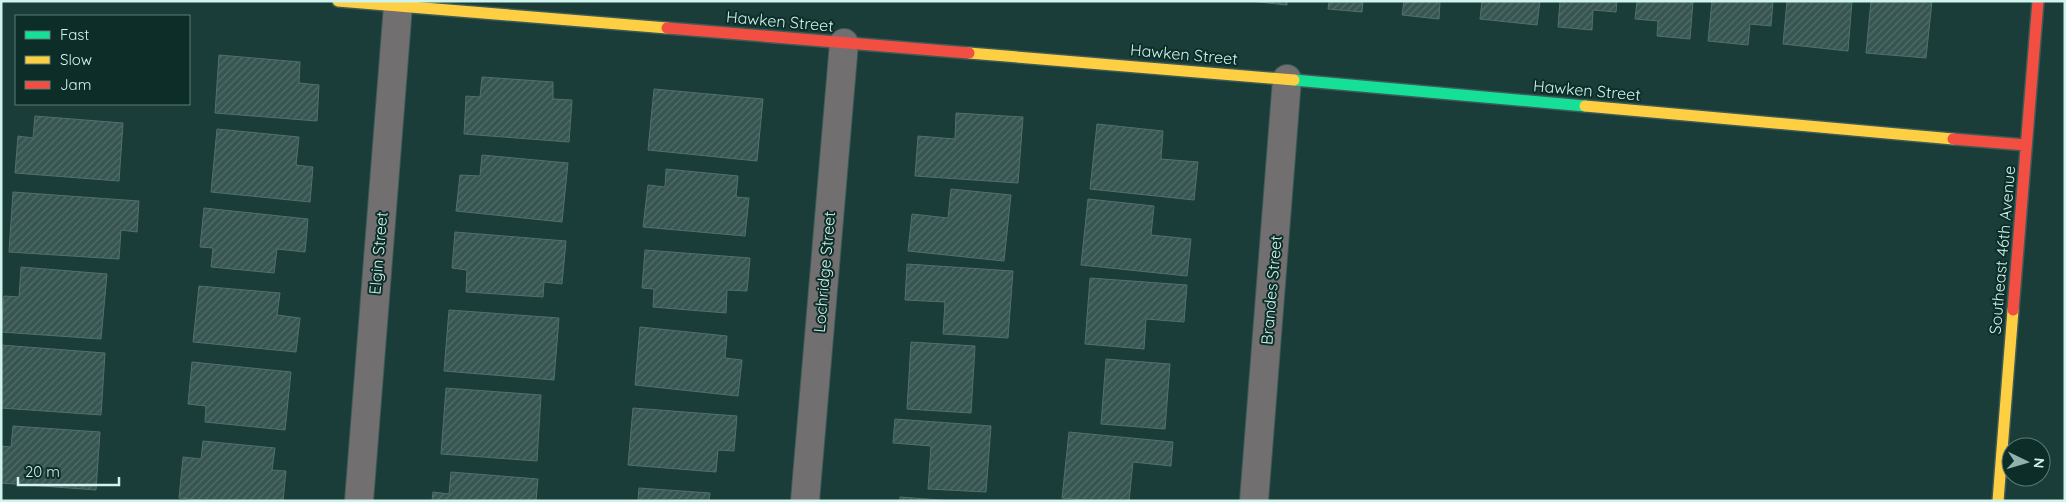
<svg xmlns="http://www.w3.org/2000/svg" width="2066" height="502" font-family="Quicksand,sans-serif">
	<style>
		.building { fill: url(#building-hatch); stroke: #52706c }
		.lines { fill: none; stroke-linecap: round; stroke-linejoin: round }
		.street-casing { stroke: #3d5b57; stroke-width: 30 }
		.fast-casing { stroke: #3d5b57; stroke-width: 14 }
		.slow-casing { stroke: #3d5b57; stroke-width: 14 }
		.jam-casing { stroke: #3d5b57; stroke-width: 14 }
		.street { stroke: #726f70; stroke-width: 28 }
		.fast { stroke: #16e098; stroke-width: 11 }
		.slow { stroke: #ffcf43; stroke-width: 11 }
		.jam { stroke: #f24e42; stroke-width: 11 }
		.labels { text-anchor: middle; stroke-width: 4; stroke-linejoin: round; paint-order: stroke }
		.street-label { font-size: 16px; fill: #cff3ed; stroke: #0d2d29 }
	</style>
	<defs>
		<pattern id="building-hatch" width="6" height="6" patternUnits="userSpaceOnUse" patternTransform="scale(1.25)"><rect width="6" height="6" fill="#375551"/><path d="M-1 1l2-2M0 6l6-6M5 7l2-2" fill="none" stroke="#536e6a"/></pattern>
	</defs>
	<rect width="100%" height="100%" fill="#1a3d39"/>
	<!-- building -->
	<path class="building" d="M1249 1H1287V5Z
		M1329 1H1363L1362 12 1328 9Z
		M1404 1H1440L1439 19 1402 15Z
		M1482 1H1540L1537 25 1480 19Z
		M1560 1H1617L1616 12 1593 10 1592 30 1558 27Z
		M1637 1H1693L1690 39 1657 36 1658 21 1635 19Z
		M1712 1H1773L1771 26 1750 24 1748 45 1708 41Z
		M1787 1H1852L1848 51 1783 44Z
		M1871 1H1932L1926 58 1866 53Z
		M219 55 300 62 299 83 319 85 317 121 215 113Z
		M482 77 553 82V99L572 100 569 142 464 134 466 96 480 97Z
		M654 89 763 99 757 161 648 150Z
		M956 113 1023 117 1018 183 915 176 918 136 955 139Z
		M35 116 123 123 119 181 15 173 18 136 33 138Z
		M1097 124 1163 131 1161 159 1198 162 1194 200 1090 189Z
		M217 129 299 137 296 165 313 167 310 202 211 192Z
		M482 155 568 163 562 222 456 211 460 175 480 176Z
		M666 169 738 176 736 197 749 198 745 236 643 227 648 185 665 187Z
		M951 189 1011 195 1004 261 908 251 912 214 948 218Z
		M13 192 139 201 137 232 121 230 119 259 9 252Z
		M1088 199 1154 206 1151 235 1191 239 1187 276 1081 265Z
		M204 208 308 219 305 252 277 249 274 273 211 267 213 248 200 247Z
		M455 232 566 241 562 284 544 282 543 297 466 292 467 270 452 268Z
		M645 250 750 258 747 291 727 290 726 313 653 307 654 289 642 288Z
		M907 264 1013 271 1008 338 943 334 945 302 905 300Z
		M21 267 107 274 101 339 1 332 4 296 19 297Z
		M1090 278 1187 285 1184 322 1146 319 1144 349 1085 344Z
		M199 286 280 293 277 315 300 318 296 352 193 342Z
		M449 310 559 318 554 380 444 371Z
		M640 327 727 336 725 358 742 360 738 396 635 385Z
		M911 342 975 346 971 413 907 409Z
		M1 345 105 353 101 415 1 408Z
		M1106 359 1170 364 1165 429 1101 424Z
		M192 362 291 372 285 430 205 422 206 406 188 404Z
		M446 388 541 395 537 461 441 454Z
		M633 408 737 416 734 451 718 450 716 472 628 465Z
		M895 419 991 426 986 492 928 489 931 446 893 443Z
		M13 426 100 432 96 490 1 483V446L11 447Z
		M1069 432 1173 442 1171 466 1133 462 1129 501H1093L1062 498Z
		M203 441 275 448 272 470 286 471 283 501H210L179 498 183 457 201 459Z
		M451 472 538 479 536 501H432L433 492 449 494Z
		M639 488 710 493 709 501H638Z
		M900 497 953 501H900Z"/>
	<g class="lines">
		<!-- street casing -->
		<g class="street-casing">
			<path id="street" d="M359 501 398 6
				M805 501 844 43
				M1254 501 1287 79"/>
		</g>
		<!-- fast casing -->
		<g class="fast-casing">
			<path id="fast" d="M1294 80 1585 106"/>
		</g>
		<!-- slow casing -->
		<g class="slow-casing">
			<path id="slow" d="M338 1 667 28
				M969 53 1294 80
				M1585 106 1953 139
				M1998 501 2013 310"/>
		</g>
		<!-- jam casing -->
		<g class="jam-casing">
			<path id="jam" d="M667 28 969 53
				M1953 139 2026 145
				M2013 310 2038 1"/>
		</g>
		<!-- street -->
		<use href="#street" class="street"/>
		<!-- fast -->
		<use href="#fast" class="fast"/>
		<!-- slow -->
		<use href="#slow" class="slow"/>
		<!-- jam -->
		<use href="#jam" class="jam"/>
	</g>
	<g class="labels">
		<!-- street labels -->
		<g class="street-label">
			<text transform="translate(780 21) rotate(5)" y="6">Hawken Street</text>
			<text transform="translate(1184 54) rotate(5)" y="6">Hawken Street</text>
			<text transform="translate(1587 90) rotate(5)" y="6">Hawken Street</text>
			<text transform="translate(2002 250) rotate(-85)" y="6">Southeast 46th Avenue</text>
			<text transform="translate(378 253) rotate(-85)" y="6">Elgin Street</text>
			<text transform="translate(824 272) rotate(-85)" y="6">Lochridge Street</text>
			<text transform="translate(1271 290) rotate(-85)" y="6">Brandes Street</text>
		</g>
	</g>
	<!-- border -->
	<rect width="2066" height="502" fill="none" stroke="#cff3ed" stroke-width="5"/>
	<!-- legend -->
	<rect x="15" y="15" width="175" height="90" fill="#0d2d29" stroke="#5b7c77"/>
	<rect x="25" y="31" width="25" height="8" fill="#16e098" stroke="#5b7c77"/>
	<text x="60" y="40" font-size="15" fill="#cff3ed">Fast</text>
	<rect x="25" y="56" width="25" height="8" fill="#ffcf43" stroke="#5b7c77"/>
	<text x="60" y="65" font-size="15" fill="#cff3ed">Slow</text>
	<rect x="25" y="81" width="25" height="8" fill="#f24e42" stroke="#5b7c77"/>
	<text x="60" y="90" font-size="15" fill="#cff3ed">Jam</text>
	<!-- north arrow -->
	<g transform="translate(2026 462) rotate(95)"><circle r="24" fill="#0d2d29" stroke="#5b7c77"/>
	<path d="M0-4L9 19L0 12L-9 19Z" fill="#90b3ae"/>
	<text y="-8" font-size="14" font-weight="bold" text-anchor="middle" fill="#cff3ed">N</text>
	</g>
	<!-- scale -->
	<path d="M18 477v8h101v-8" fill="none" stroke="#cff3ed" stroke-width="2.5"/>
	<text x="25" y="477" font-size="15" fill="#cff3ed" stroke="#0d2d29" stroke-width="4" paint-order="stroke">20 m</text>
</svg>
